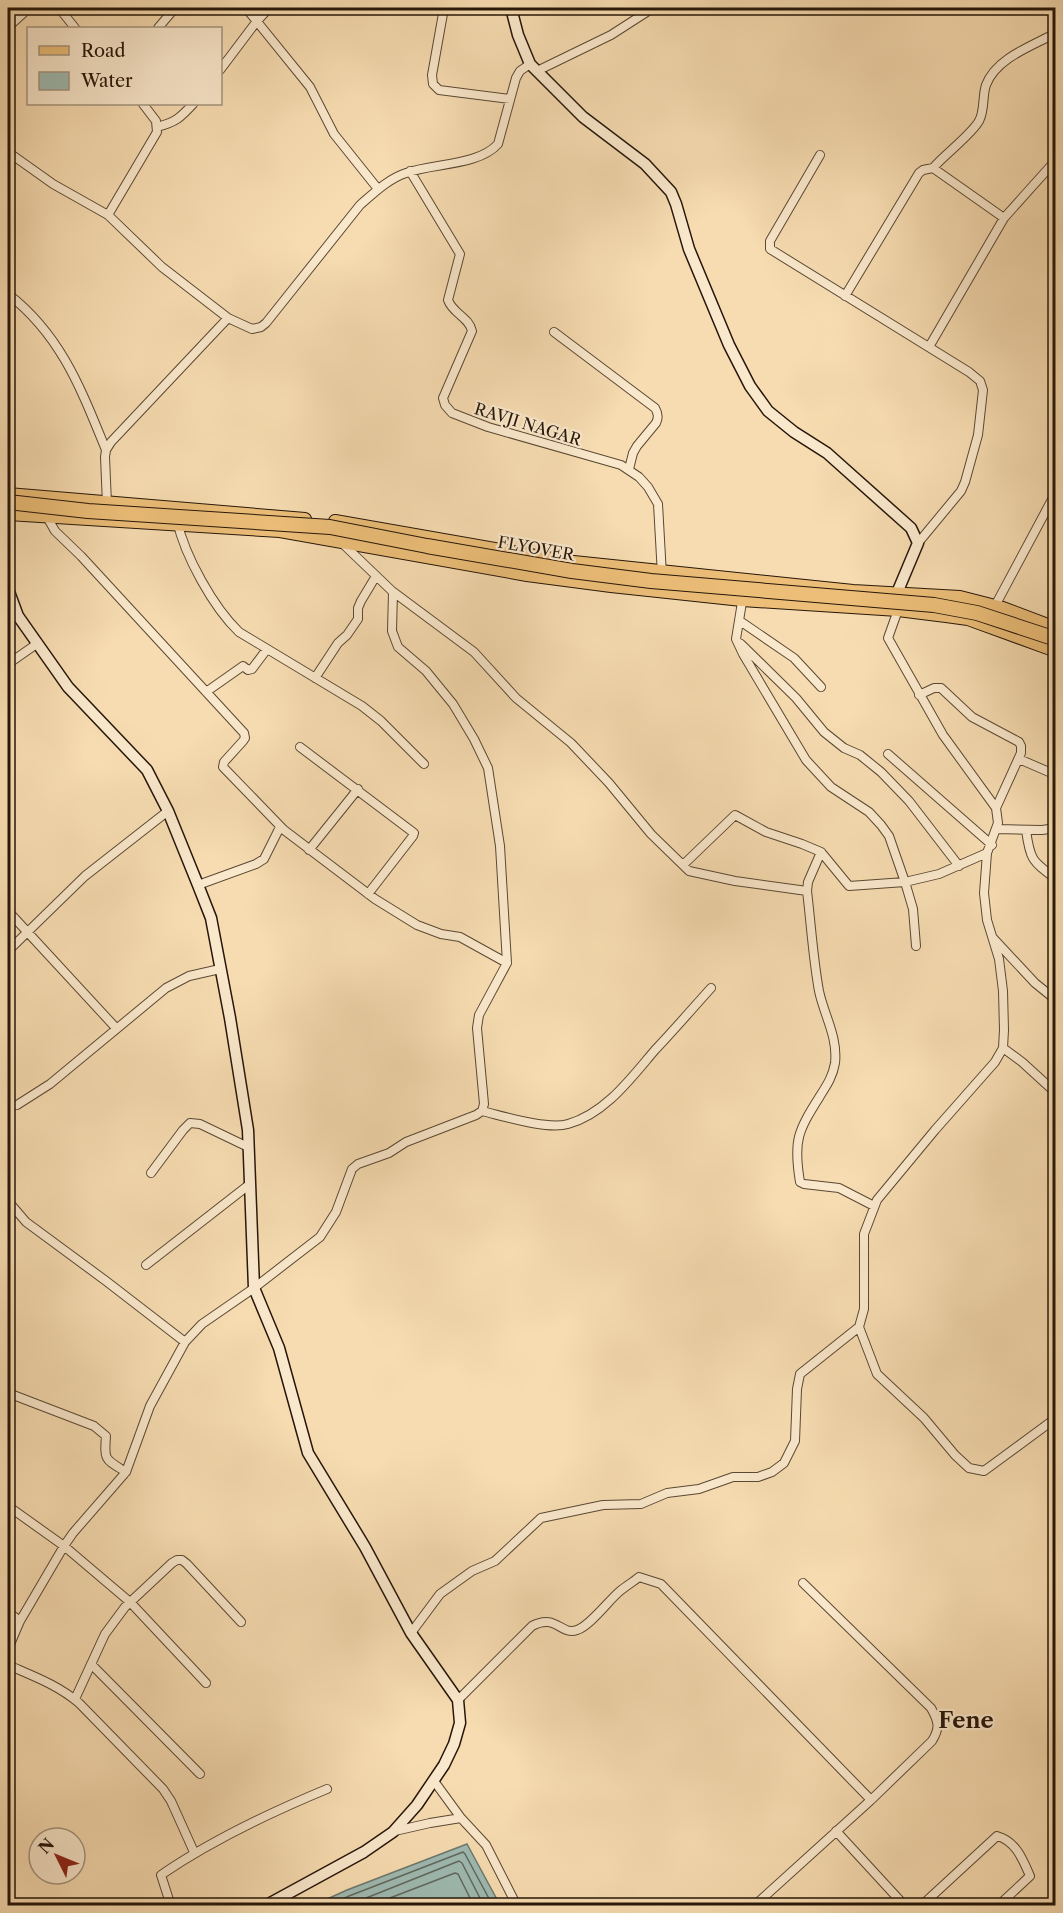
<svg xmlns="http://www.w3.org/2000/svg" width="1063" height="1913" font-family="'Libre Caslon Text',serif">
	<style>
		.water { fill: #9ebab2; stroke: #6e786e; stroke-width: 1.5 }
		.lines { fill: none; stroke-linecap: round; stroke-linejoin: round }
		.shore { stroke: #62685e; stroke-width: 1.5 }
		.street-casing { stroke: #5a4833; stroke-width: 10 }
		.secondary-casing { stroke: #261609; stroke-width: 13 }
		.primary-casing { stroke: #261609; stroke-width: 14 }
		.street { stroke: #fae8cc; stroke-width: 8 }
		.secondary { stroke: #fae8cc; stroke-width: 10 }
		.primary { stroke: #ecbe78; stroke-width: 12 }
		.highway-bridge-casing { stroke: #261609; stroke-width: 16; stroke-linecap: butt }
		.highway-bridge { stroke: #ecbe78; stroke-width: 14 }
		.labels { text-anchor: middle; stroke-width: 4.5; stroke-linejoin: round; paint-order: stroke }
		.street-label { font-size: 16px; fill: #261609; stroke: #fae8cc }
		.district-label { font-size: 22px; font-weight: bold; fill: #261609; stroke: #fae8cc }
	</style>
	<rect width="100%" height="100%" fill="#f7dcb1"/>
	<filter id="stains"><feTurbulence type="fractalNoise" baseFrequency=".00333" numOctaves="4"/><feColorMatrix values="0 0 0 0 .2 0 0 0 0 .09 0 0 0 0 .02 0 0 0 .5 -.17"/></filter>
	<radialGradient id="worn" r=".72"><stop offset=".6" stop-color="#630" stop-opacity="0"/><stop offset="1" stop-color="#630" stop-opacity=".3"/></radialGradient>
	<!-- water -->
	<path class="water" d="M467 1844 500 1905H314L347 1890Z"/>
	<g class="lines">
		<!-- shore -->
		<path class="shore" d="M328 1906 349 1896 463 1852 465 1854 493 1906
			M346 1906 459 1861 462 1863 484 1906
			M369 1906 455 1873 458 1874 474 1906"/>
		<!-- street casing -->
		<g class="street-casing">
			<path id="street" d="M59 8 75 28
				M246 8 310 87 334 134 378 189
				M444 8 432 75 433 84 439 90 510 99
				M8 27 29 8
				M158 28 175 8
				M220 70 257 21 269 8
				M537 71 611 35 653 8
				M143 104 156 121 157 132 108 215 162 267 228 318 252 329 261 327 266 323 360 205C374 193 388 179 406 173 433 163 478 166 498 144L516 78 520 71 530 64
				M157 127C176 122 180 118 193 104
				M8 152 53 184 108 215
				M820 155 770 241V249L969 372 980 381 983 390 978 435 965 482 961 491 918 543
				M933 168 1004 218
				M410 171 460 254 448 300C453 314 469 317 472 331L443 398 445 405 452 413 488 427 621 465 639 477 648 487 658 504 662 575
				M8 294C61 335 81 389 106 450
				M845 296 919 173 923 170 933 168C945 154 971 135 979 121 985 110 982 97 986 85 996 58 1032 46 1056 33
				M554 332 655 408C658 413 659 417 656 423L637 446 633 453 629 469
				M929 347 1004 218 1056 160
				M107 504 105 457 106 450 111 442 228 318
				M46 515 55 531 81 556 244 733 245 738 243 741 224 762 223 767 284 830 375 899 417 925 441 934 460 937 507 963
				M177 521C185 556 213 607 239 632L362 706 381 721 424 764
				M342 543 392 591 474 652 516 698 571 743 609 783 651 834 689 871 735 881 807 891 808 882 821 852 849 886 905 882 889 836 881 825 869 812 831 787 806 760 743 654 736 639 743 596
				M393 592 392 631 398 647 426 671 453 704 474 739 488 768 500 846 507 963 479 1015 477 1028 484 1104 482 1111
				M995 606 1056 492
				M898 610 888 638 943 735 996 808 998 823 987 853
				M740 621 794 658 821 687
				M741 644 796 698 824 732 844 748 860 755 881 772 909 801 959 866
				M8 664 38 643
				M315 678 338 643 347 635 358 619V608L361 601 376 576
				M206 692 243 666 248 670 252 669 267 649
				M919 695 934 688H941L972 717 1019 742 1021 746V753L996 808
				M300 747 414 833 413 836 368 894
				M888 754 992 845
				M1019 759 1056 775
				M997 829 1042 830 1056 828
				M1026 830C1030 860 1032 861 1056 879
				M309 850 358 789
				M683 865 735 815 766 832 802 844 821 852
				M198 885 256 864 264 859 280 827
				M807 891C811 924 813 958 819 991 824 1015 838 1037 835 1063 833 1076 827 1085 820 1096 798 1131 793 1140 800 1182L804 1184 839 1188 874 1206
				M8 911 116 1028
				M993 938 1035 983 1056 1000
				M916 946 913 909 905 882 939 874 987 853 984 893 987 920 999 959 1003 991 1004 1030 1003 1048 995 1062 935 1130 877 1200 864 1234V1309L859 1327 877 1374 924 1418 955 1455 969 1468 984 1471 1056 1418
				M8 951 85 876 168 811
				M1003 1048 1022 1062 1056 1093
				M17 1105 50 1084 166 988 189 976 220 969
				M151 1173 183 1130 190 1123 200 1124 248 1147
				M8 1201 26 1222 106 1281 185 1342
				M146 1265 250 1184
				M8 1393 94 1426 106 1436C104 1461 105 1459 126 1472
				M8 1506 64 1546 130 1602 206 1683
				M8 1612 20 1621
				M411 1633 440 1594 472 1571 495 1561 541 1518 603 1505 641 1504 667 1493 699 1489 733 1477H758L772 1472 784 1463 795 1441 797 1389 800 1374 859 1327
				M8 1649 20 1621 64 1546 73 1533 126 1472 150 1406 185 1342 202 1324 254 1288 320 1237 336 1212 352 1169 358 1164 389 1153 406 1142 476 1115 482 1111C503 1116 547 1130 568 1124 605 1114 631 1078 655 1050 674 1030 692 1009 711 988
				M91 1664 200 1774
				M8 1665C33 1676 58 1685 79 1703L163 1789 171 1801 194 1852
				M75 1699 105 1634 125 1607 172 1563 177 1560H182L187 1564 241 1622
				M458 1700 532 1626C556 1613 561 1636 577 1630 590 1626 609 1600 620 1591 626 1586 633 1582 639 1577L661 1584 871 1800
				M434 1781 461 1818
				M395 1831 430 1823 461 1818 486 1845 517 1906
				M836 1831 905 1906
				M171 1906 161 1875C212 1840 269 1813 327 1789
				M754 1906 871 1800 932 1741C940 1728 939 1722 931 1708L803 1583
				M921 1906 997 1836C1016 1841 1023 1860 1030 1876L998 1906"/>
		</g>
		<!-- secondary casing -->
		<g class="secondary-casing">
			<path id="secondary" d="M511 8 518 35 530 64 583 117 645 164 671 192 676 204 689 249 729 345 750 386 768 411 794 432 827 453 911 528 918 543 897 593 898 601
				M8 589 18 616 68 687 147 770 168 811 198 885 211 918 230 1018 248 1130 254 1288 279 1348 308 1453 365 1547 411 1633 458 1700 460 1723 454 1744 444 1765 417 1805 393 1832 364 1852 265 1906"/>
		</g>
		<!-- primary casing -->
		<g class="primary-casing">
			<path id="primary" d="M8 494 305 519
				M8 514 280 531 527 575 611 586 742 600 898 610 946 616 968 619 1056 651
				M335 521 564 561 853 591 960 597 1003 608 1056 628"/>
		</g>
		<!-- street -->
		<use href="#street" class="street"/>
		<!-- secondary -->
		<use href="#secondary" class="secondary"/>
		<!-- primary -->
		<use href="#primary" class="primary"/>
		<!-- highway-bridge casing -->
		<g class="highway-bridge-casing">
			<path id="highway-bridge" d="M8 502 88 511 330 527 427 546 572 571 651 581 934 605 977 613 1056 639"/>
		</g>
		<!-- highway-bridge -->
		<use href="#highway-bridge" class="highway-bridge"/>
	</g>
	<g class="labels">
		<!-- street labels -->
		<g class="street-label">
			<text transform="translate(528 424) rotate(17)" y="6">RAVJI NAGAR</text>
			<text transform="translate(536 548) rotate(10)" y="6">FLYOVER</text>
		</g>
		<!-- district labels -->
		<g class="district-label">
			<text x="966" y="1728">Fene</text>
		</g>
	</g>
	<!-- margin -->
	<rect width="1063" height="1913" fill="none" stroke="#f7dcb1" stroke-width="30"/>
	<rect x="9" y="9" width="1045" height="1895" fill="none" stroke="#261609" stroke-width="3"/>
	<rect x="15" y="15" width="1033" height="1883" fill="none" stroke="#261609" stroke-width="1.5"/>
	<!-- legend -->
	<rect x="27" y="27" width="195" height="78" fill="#fae8cc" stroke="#a5947e" stroke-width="1.5"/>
	<rect x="39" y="46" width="30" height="9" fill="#ecbe78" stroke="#a5947e" stroke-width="1.5"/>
	<text x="81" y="57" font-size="18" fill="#261609">Road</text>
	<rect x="39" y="72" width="30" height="18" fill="#9ebab2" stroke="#a5947e" stroke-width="1.5"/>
	<text x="81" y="87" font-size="18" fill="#261609">Water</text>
	<!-- north arrow -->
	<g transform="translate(57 1856) rotate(313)"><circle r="28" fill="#fae8cc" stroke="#a5947e" stroke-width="1.5"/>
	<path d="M0-4.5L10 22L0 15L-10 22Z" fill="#8f2418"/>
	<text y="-9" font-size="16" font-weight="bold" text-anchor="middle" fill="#261609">N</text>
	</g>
	<rect width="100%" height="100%" filter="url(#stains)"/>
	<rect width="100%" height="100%" fill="url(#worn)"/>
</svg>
